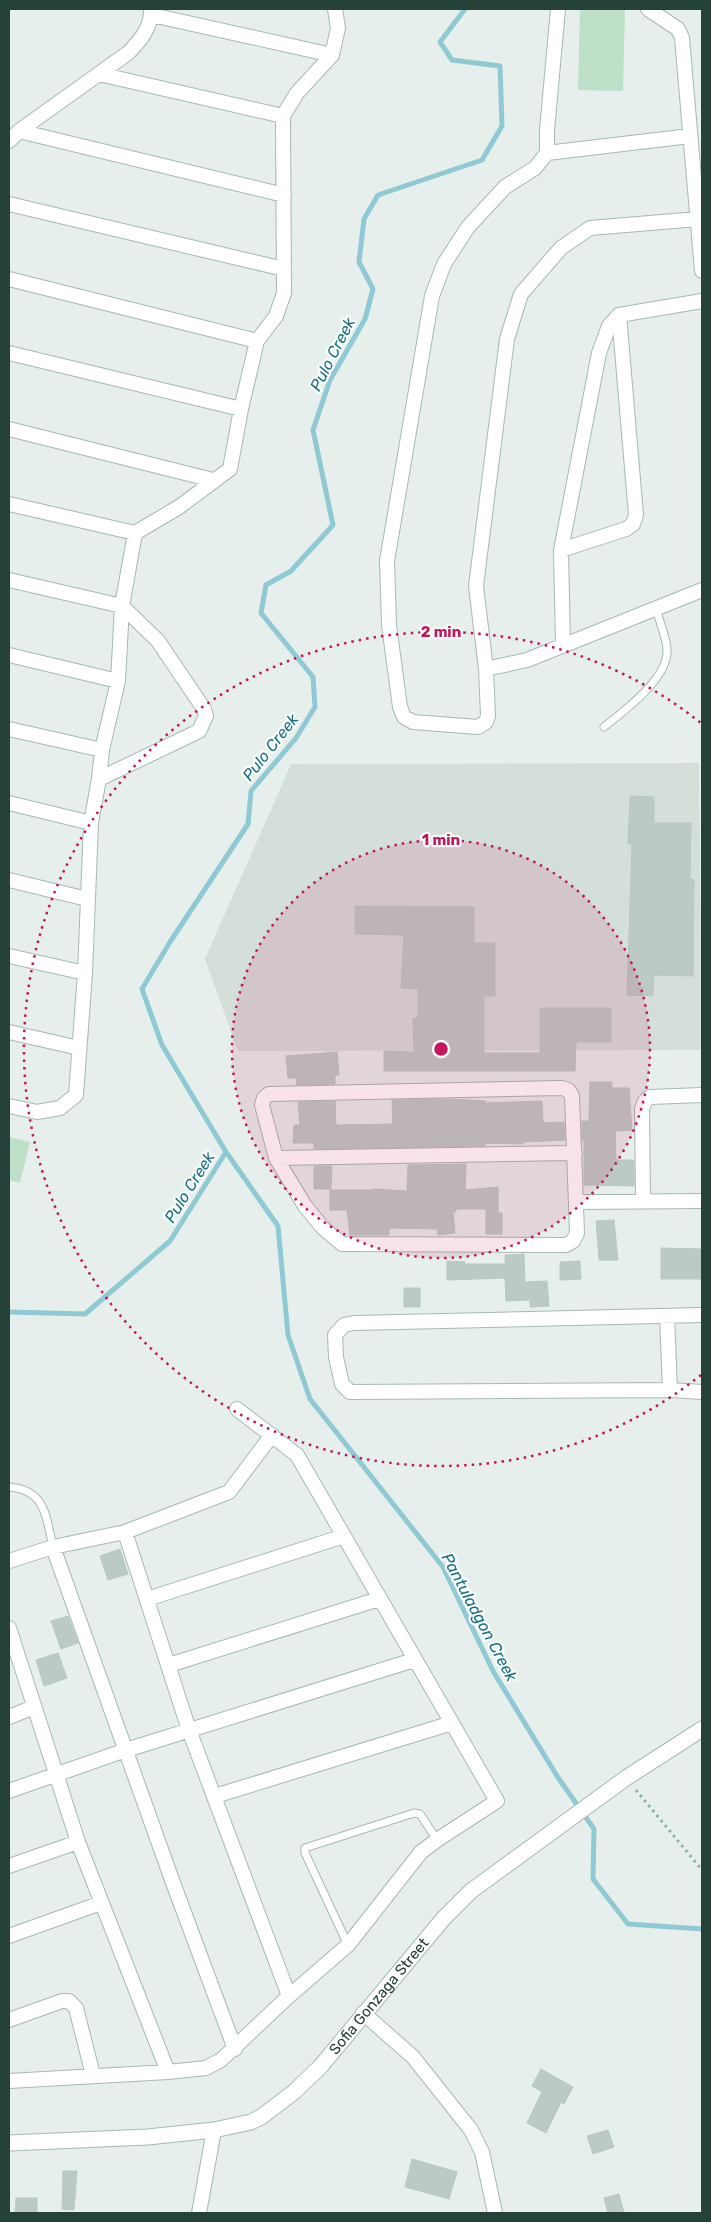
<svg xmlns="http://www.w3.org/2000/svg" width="711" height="2222" font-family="Rubik,sans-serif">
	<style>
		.built { fill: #d4dfda }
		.green { fill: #bfe0c8 }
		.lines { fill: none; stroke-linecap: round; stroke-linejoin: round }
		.stream { stroke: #8ec9d4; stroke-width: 5 }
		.building { fill: #bbcac4; stroke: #b8c9c2 }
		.lane-casing { stroke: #a8b8b2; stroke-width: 9 }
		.street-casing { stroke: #a8b8b2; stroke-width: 16 }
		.secondary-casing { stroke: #a4bbb3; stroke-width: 17 }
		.path { stroke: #86b3a5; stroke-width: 3; stroke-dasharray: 2.5 4; stroke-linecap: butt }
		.lane { stroke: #fff; stroke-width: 7 }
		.street { stroke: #fff; stroke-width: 14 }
		.secondary { stroke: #fff; stroke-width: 15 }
		.ring { fill: none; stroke: #c2185b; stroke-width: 2.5; stroke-dasharray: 2.5 5 }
		.labels { text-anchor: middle; stroke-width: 4.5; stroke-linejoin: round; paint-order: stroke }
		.street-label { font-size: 15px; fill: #24423a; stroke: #f7fbf9 }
		.water-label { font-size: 16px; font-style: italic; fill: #1c6f80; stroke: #f7fbf9 }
		.centre { fill: #c2185b; stroke: #f7fbf9; stroke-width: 2.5 }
		.ring-label { font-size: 15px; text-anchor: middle; font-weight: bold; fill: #c2185b; stroke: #f7fbf9; stroke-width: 4.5; stroke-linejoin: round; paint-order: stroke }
	</style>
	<rect width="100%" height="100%" fill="#e6efeb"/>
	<!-- built -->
	<path class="built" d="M699 763 702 1050 238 1051 205 959 291 764Z"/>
	<!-- green -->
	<path class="green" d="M580 9H625L623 91 578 90Z
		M9 1137 30 1142 20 1183 9 1180Z"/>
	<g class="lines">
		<!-- stream -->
		<path class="stream" d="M465 9 440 42 452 60 500 66 502 126 482 160 378 195 364 219 359 262 373 289 365 319 330 380 313 430 333 525 291 571 266 585 261 613 313 677 315 707 296 738 251 791 248 824 170 942 142 989 162 1045 226 1152 278 1226 288 1335 310 1399 443 1567 493 1671 557 1776 594 1829 593 1879 628 1924 702 1929
			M9 1312 85 1314 170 1241 226 1152"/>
	</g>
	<!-- building -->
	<path class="building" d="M630 796 654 797V823H691L690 879 694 880 693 976 654 975 653 996 627 995 632 844H628Z
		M355 906 474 907V943H495V996H484V1053H540V1008H611V1042H576L575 1071H384V1051L414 1052 413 1018H418V989L401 988 404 935 355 934Z
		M337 1052 339 1075H335V1084L297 1085 296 1078H288L286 1056Z
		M590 1082H612V1088H629L632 1130 615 1131 616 1160H634V1186L584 1185V1140H582V1121H589Z
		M449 1099 486 1101 485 1103 542 1101 543 1123 564 1122 565 1140 523 1142V1144L485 1143V1146L314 1149V1143H293L294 1125H300L298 1102 335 1101 336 1125 393 1124 392 1100Z
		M466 1164 465 1190 498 1187V1213H502V1234H486V1209H456V1212H453L455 1233 438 1235 437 1229 389 1228V1235H350L347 1210H330V1190H373V1189L407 1191 408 1165Z
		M314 1166H332L331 1189H314Z
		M614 1220 618 1260H599L596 1221Z
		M661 1248 702 1249V1279H661Z
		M524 1254 525 1282 547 1281 549 1306 530 1307V1300L506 1301 505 1278 447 1280V1261L465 1262V1264H505V1255Z
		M580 1261 581 1279 560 1280V1262Z
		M404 1288H420V1307H404Z
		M120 1549 128 1574 108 1580 100 1556Z
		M68 1616 78 1643 61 1649 51 1621Z
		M58 1653 67 1678 44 1686 36 1660Z
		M541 2069 573 2087 564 2104 561 2102 546 2133 527 2123 542 2092 532 2086Z
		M608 2130 614 2147 593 2154 587 2136Z
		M412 2159 457 2172 449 2199 405 2187Z
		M63 2171H77L74 2210 62 2209Z
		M619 2194 624 2213H608L604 2198Z
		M16 2198H37V2213H15Z"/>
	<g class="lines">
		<!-- lane casing -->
		<g class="lane-casing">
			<path id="lane" d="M604 727C625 710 669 678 667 649 666 636 659 621 656 608
				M9 1487C46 1490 46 1517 53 1547
				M348 1945 305 1853V1848L414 1813 420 1814 437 1840"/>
		</g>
		<!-- street casing -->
		<g class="street-casing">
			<path id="street" d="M558 9 547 130V153L535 168 505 187 468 227 444 264 432 296 387 561 389 625 400 707 404 717 413 722 478 727 486 722 488 716 486 669 527 660 702 590
				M648 9 678 29 682 38 702 271
				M152 15 332 55
				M99 74 283 116
				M19 131 284 195
				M9 141 19 131 128 53C140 41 152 27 151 9
				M547 153 690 136
				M9 204 284 269
				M9 279 257 341
				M619 315 636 515 633 524 626 529 561 550 599 353 609 326 619 315 702 301
				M9 353 241 409
				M9 429 213 480
				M9 504 135 533
				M561 550 563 646
				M9 580 122 606 158 641 204 709 206 716 199 731 99 779
				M9 655 118 681
				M486 669 476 586 507 339 521 294 561 248 590 228 698 219
				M9 729 102 750
				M9 803 91 823
				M9 880 87 899
				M9 956 85 973
				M9 1032 79 1048
				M562 1088 568 1090 572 1096 577 1233 573 1241 566 1245 342 1244 323 1228 305 1206 276 1158 262 1105 264 1098 269 1094Z
				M9 1106 37 1112 60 1108 76 1095 85 973 91 823 99 779 102 750 118 681 122 606 135 533 179 507 230 469 241 409 257 341 276 316 284 293 283 116 297 93 332 55 338 28 335 9
				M276 1158 575 1153
				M643 1200 642 1109 645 1101 650 1097 702 1095
				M577 1202 702 1201
				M667 1316 670 1390 350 1392 342 1384 336 1357 335 1335 344 1325 354 1323 702 1315
				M670 1390 702 1392
				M125 1532 189 1730 289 1996
				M53 1547 172 1880 235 2049
				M9 1561 53 1547 125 1532 229 1492 272 1435
				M147 1599 344 1536
				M9 1628 78 1842 168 2072
				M169 1665 379 1599
				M9 1717 34 1707
				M9 1791 126 1750 414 1660
				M215 1796 452 1723
				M9 1866 78 1842
				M9 1936 101 1903
				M363 2013 413 2057 471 2130 482 2152 495 2213
				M9 2020 62 2001H69L76 2008 93 2075
				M9 2081 168 2072 206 2068 221 2060 289 1996 348 1945 421 1852 437 1840 497 1801 297 1455 237 1409
				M199 2213 214 2130"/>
		</g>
		<!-- secondary casing -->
		<g class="secondary-casing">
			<g id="secondary">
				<path id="s1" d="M9 2143 148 2137 214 2130 251 2122 261 2117 294 2092 321 2066 443 1919 471 1891 626 1778 702 1729"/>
			</g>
		</g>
		<!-- path -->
		<path class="path" d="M636 1790 702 1870"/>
		<!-- lane -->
		<use href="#lane" class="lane"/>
		<!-- street -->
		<use href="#street" class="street"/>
		<!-- secondary -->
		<use href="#secondary" class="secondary"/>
	</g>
	<!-- distance rings -->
	<circle cx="441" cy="1049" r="209" fill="#c2185b" fill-opacity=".12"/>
	<g class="ring">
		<circle cx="441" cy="1049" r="209"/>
		<path d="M701 1375A417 417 0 1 1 701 723"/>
	</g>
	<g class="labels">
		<!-- street labels -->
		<g class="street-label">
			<text dy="5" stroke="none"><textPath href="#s1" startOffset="424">Sofia Gonzaga Street</textPath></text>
		</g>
		<!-- water labels -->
		<g class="water-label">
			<text transform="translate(332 354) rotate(-63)" y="6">Pulo Creek</text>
			<text transform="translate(270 747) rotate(-52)" y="6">Pulo Creek</text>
			<text transform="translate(189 1187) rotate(-58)" y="6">Pulo Creek</text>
			<text transform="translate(480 1617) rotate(62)" y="6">Pantuladgon Creek</text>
		</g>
	</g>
	<circle cx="441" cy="1049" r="8" class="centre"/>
	<g class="ring-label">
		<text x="441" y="637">2 min</text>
		<text x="441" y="845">1 min</text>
	</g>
	<!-- border -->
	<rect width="711" height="2222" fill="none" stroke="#24423a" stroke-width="20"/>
</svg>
